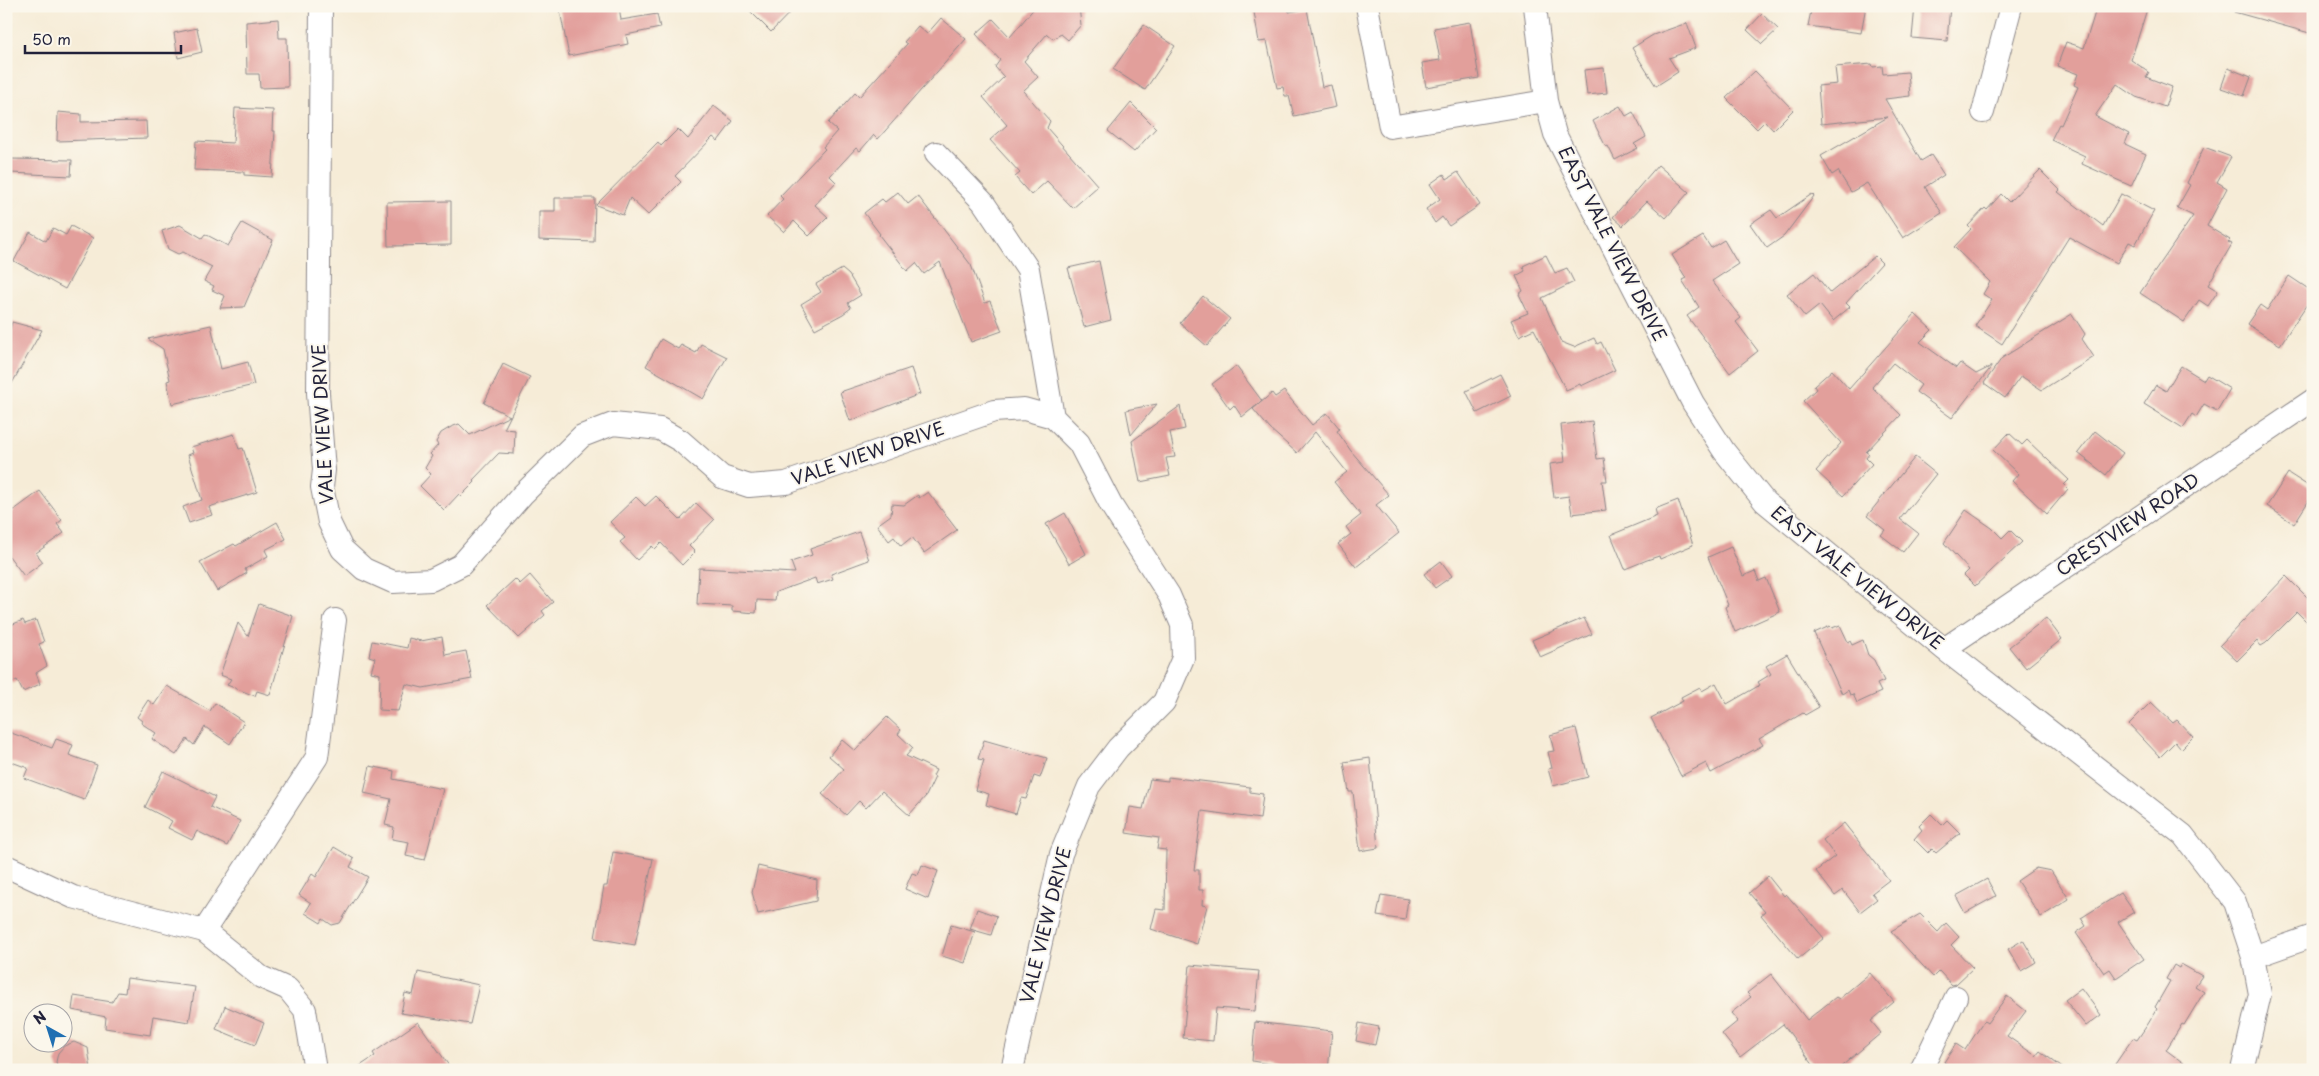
<svg xmlns="http://www.w3.org/2000/svg" width="2319" height="1076" font-family="'Playpen Sans',sans-serif">
	<style>
		.building { fill: #e29f9b }
		.lines { fill: none; stroke-linecap: round; stroke-linejoin: round }
		.minor-casing { stroke: #8c8789; stroke-width: 24 }
		.minor { stroke: #fff; stroke-width: 22 }
		.labels { text-anchor: middle; stroke-width: 4; stroke-linejoin: round; paint-order: stroke }
		.street-label { font-size: 18px; fill: #22223b; stroke: #fbf7ec }
	</style>
	<rect width="100%" height="100%" fill="#fbf7ec"/>
	<filter id="ink" filterUnits="userSpaceOnUse"><feTurbulence type="fractalNoise" baseFrequency=".02" numOctaves="2"/><feDisplacementMap in="SourceGraphic" scale="10" xChannelSelector="R" yChannelSelector="G"/><feConvolveMatrix kernelMatrix="1 2 1 2 8 2 1 2 1" color-interpolation-filters="sRGB"/></filter>
	<filter id="wash" filterUnits="userSpaceOnUse"><feTurbulence type="fractalNoise" baseFrequency=".0096" numOctaves="4" result="noise"/><feDisplacementMap in="SourceGraphic" scale="20" xChannelSelector="R" yChannelSelector="G"/><feGaussianBlur stdDeviation="1.12" result="paint"/><feColorMatrix in="noise" values="0 0 0 0 0 0 0 0 0 0 0 0 0 0 0 0 0 1.4 0 .05"/><feComposite in="paint" operator="in"/></filter>
	<g filter="url(#wash)">
		<rect width="100%" height="100%" fill="#f6ecd7"/>
		<g id="blocks">
			<!-- building -->
			<path class="building" d="M559 6H619L621 20 657 14 660 28 626 35 628 44 569 56Z
				M745 6H796L771 32Z
				M1036 6H1079L1081 25 1068 40 1061 34 1053 39 1047 34 1024 61 1038 77 1023 91 1050 121 1047 128 1098 186 1073 208 1047 181 1031 195 1015 177 1020 173 990 140 1007 125 983 97 1004 77 995 67 1000 60 976 34 993 19 1010 37Z
				M1253 6H1288L1289 12 1307 9 1322 87 1331 85 1336 107 1294 116 1289 96H1285L1283 87 1277 88 1267 41 1259 42Z
				M1812 6H1866L1861 33 1808 26Z
				M1915 6H1950L1947 41 1912 38Z
				M2097 6H2148L2131 60 2149 72 2146 77 2172 87 2165 107 2136 97 2117 84 2095 116 2129 134 2125 144 2146 154 2131 186 2082 164 2085 156 2051 140 2059 124 2061 125 2078 87 2074 85 2078 74 2057 66 2066 42 2084 48Z
				M2235 6H2313V34L2234 12Z
				M1762 14 1778 29 1762 44 1747 30Z
				M941 18 966 39 878 139 874 135 860 151 856 148 830 176 836 182 815 205 828 217 809 236 794 221 784 232 767 216 783 199 780 196 825 149 823 147 837 131 828 123 855 93 859 97 907 44 904 42 918 26 927 34Z
				M278 19 279 38H287L288 87 260 88 259 74H247L246 22Z
				M1470 22 1479 78 1426 87 1422 63 1440 60 1434 28Z
				M1687 23 1696 48 1669 58 1678 72 1656 86 1632 48 1653 35Z
				M1144 25 1175 46 1145 90 1113 69Z
				M197 28 202 52 178 58 174 33Z
				M1872 64 1873 67 1882 66 1883 74 1908 72 1910 96 1885 99 1921 161 1931 155 1944 175 1925 187 1942 213 1903 238 1867 183 1851 192 1838 171 1832 175 1821 156 1888 117 1821 124 1818 86 1837 84 1835 67Z
				M1604 68 1607 93 1587 95 1584 70Z
				M2228 68 2251 77 2244 96 2221 88Z
				M1755 71 1793 110 1773 130 1765 121 1757 129 1726 98Z
				M1131 103 1156 128 1134 152 1108 131Z
				M714 106 733 121 718 141 713 137 675 176 681 182 648 215 630 198 623 215 596 205 658 142 661 146 678 129 688 139Z
				M1620 106 1626 116 1633 112 1646 137 1634 144 1638 148 1615 160 1608 146 1606 147 1593 121Z
				M235 108 273 110 272 131H275L272 177 244 175V172L194 170 196 141 233 143Z
				M58 112 81 114V122L146 121 147 138 57 141Z
				M2204 147 2231 157 2217 182 2227 188 2207 226 2230 240 2228 242 2232 244 2208 285 2218 291 2208 306 2199 300 2184 322 2140 293 2193 216 2177 208 2190 185 2187 183Z
				M11 159 72 160 71 176 11 173Z
				M1658 165 1689 192 1666 218 1647 201 1623 226 1613 217Z
				M2040 170 2060 190 2058 192 2103 226 2121 194 2154 211 2135 245 2129 242 2117 263 2069 237 2002 344 1975 326 1992 300 1983 294 1990 282 1954 247 1971 229 1968 226 1985 208 1987 210 2001 194 2009 202Z
				M1458 172 1480 205 1449 226 1442 217 1435 223 1426 209 1440 199 1430 184 1444 174 1447 179Z
				M898 192 908 204 918 196 971 265 985 303 990 301 1002 331 971 342 940 262 924 274 916 263 907 271 879 235 880 234 864 213 882 199 885 202Z
				M1812 194 1814 196 1784 236 1767 248 1750 224 1771 210 1777 218Z
				M555 198H595L594 242 539 240V211H555Z
				M451 201V245L388 246 387 202Z
				M242 223 273 240 244 307 220 308 225 296 212 290 214 286 204 281 212 267 183 252 178 254 168 249 162 231 180 225 202 238 205 234 228 246Z
				M71 226 93 238 65 289 14 261 30 232 46 241 53 228 66 235Z
				M1703 236 1711 248 1724 240 1738 264 1712 281 1741 318 1736 322 1758 351 1730 373 1687 316 1699 307 1682 280 1686 278 1672 255Z
				M1546 255 1555 273 1567 268 1574 282 1542 298 1561 342 1574 347 1594 338 1597 344 1601 342 1615 370 1581 386 1580 384 1566 390 1534 329 1519 336 1511 320 1528 313 1519 294 1523 291 1516 276 1525 271 1523 266Z
				M1875 256 1882 263 1846 303 1850 307 1833 321 1820 305 1805 317 1787 294 1814 273 1830 293Z
				M1099 261 1111 320 1084 327 1068 268Z
				M842 269 849 275 861 295 848 303 851 308 843 314 815 329 801 304 821 292 816 284Z
				M2289 276 2313 292V295L2280 345 2247 324 2260 305 2267 310Z
				M1203 296 1230 319 1207 346 1180 323Z
				M1915 314 1932 330 1920 342 1956 368 1960 363 1976 374 1992 366 1952 418 1916 392 1921 385 1893 363 1872 387 1901 415 1866 452 1869 454 1866 458 1872 464 1843 496 1816 471 1841 443 1803 401 1816 389 1814 386 1832 370 1849 389Z
				M2072 314 2085 334 2082 339 2094 357 2042 390 2021 376 2005 398 1984 383 2002 358Z
				M12 322 42 330 6 394V342Z
				M211 325 221 369 248 362 254 385 172 404 167 381 170 380 163 349 148 339Z
				M661 339 678 349 681 345 696 353 701 344 727 357 703 399 646 366Z
				M503 364 530 377 504 429 515 430 514 454 499 453 473 480 475 482 461 496 459 494 444 510 420 486 431 474 425 468 432 456 430 454 438 445 436 442 441 433 451 427 459 424 470 435 510 416 484 403Z
				M1236 366 1262 401 1242 417 1234 405 1230 409 1212 384Z
				M2181 366 2204 380 2207 375 2230 389 2217 411 2204 404 2196 417 2192 414 2183 428 2144 404 2156 385 2166 391Z
				M911 368 920 394 850 421 840 392Z
				M1500 374 1511 396 1477 413 1466 391Z
				M1284 391 1312 425 1327 413 1340 429 1337 431 1351 451 1389 495 1376 505 1399 533 1356 567 1338 544 1351 534 1346 527 1361 515 1334 482 1347 472 1315 432 1297 453 1270 429 1253 409 1272 393 1275 397Z
				M1157 404 1131 435 1126 410Z
				M1180 406 1185 429 1170 432 1175 457 1166 458 1170 476 1140 482 1132 441Z
				M1592 421 1597 459 1604 458 1607 481H1602L1606 510 1572 514 1569 496 1554 498 1550 464 1565 462 1561 425Z
				M2095 431 2123 453 2106 475 2078 453Z
				M2009 433 2022 445 2027 440 2069 480 2064 485 2068 489 2047 514 2012 481 2018 474 1993 450Z
				M234 434 239 449 243 448 257 492 209 507 212 515 189 523 183 507 202 500 188 455 193 453 191 447Z
				M1915 457 1936 474 1900 519 1918 533 1903 552 1881 535 1885 530 1867 516Z
				M2288 473 2313 489V494L2294 524 2267 506Z
				M40 491 62 520 57 524 64 533 36 553 43 562 24 576 6 552V516Z
				M928 492 957 530 924 553 912 537 901 546 894 537 889 541 877 525 891 515 892 504 904 505 918 495 919 498Z
				M656 496 680 520 696 503 714 520 689 546 695 552 682 565 661 543 655 549 652 546 637 560 620 542 625 538 610 522 636 497 645 506Z
				M1678 500 1693 545 1660 559 1659 556 1647 560 1625 569 1611 535 1657 516 1655 509Z
				M1966 510 1992 528 2002 538 2010 530 2022 542 1975 586 1964 575 1969 570 1944 543Z
				M1065 513 1086 554 1069 564 1046 524Z
				M277 522 286 539 265 550 268 556 245 569 247 573 217 591 200 562 234 544 236 546Z
				M859 532 869 560 831 574 833 579 817 584 815 578 776 592 775 601 757 600 756 613 732 611V606L697 604 699 568 795 573 791 562 812 555 810 549Z
				M1731 547 1743 576 1755 571 1759 581 1766 578 1780 612 1735 632 1725 607 1728 605 1708 557Z
				M1441 561 1452 576 1435 588 1424 574Z
				M530 575 553 602 542 611 545 615 519 638 487 605 515 579 520 584Z
				M2286 576 2313 603V628L2297 612 2266 643 2261 646 2257 641 2237 661 2220 645Z
				M259 604 293 616 270 695 257 691 255 696 227 685 231 679 220 675 238 623 248 636Z
				M1584 618 1592 634 1540 657 1532 640Z
				M2046 618 2062 639 2026 668 2009 647Z
				M23 620 25 624 36 620 44 642 39 644 47 666 36 673 40 684 23 692 17 680 11 683 10 680 6 681V627Z
				M1840 625 1848 642 1850 641 1852 645 1863 640 1868 655 1874 660 1884 681 1877 684 1881 692 1857 703 1853 694 1850 695 1848 690 1842 694 1814 633 1830 626 1832 628Z
				M442 637 445 655 466 651 472 679 423 688 406 684 398 711 379 710 380 674 371 672 375 658 369 656 372 641 407 648 409 638 421 641Z
				M1787 654 1819 707 1805 715 1803 713 1759 739 1763 745 1711 773 1706 763 1681 776 1651 718 1683 701 1681 697 1700 687 1702 691 1716 683 1727 704 1760 685 1758 682 1771 674 1766 666Z
				M167 686 210 711 215 703 244 722 230 744 205 727 194 745 187 739 176 755 152 739 156 733 141 723 142 721 137 717 148 700 154 705Z
				M2151 702 2173 723 2177 720 2193 737 2181 749 2175 742 2160 757 2129 724Z
				M887 717 901 730 898 734 913 748 906 756 936 770 933 776 935 777 926 796 909 815 882 791 866 808 859 801 846 815 822 794 844 769 829 756 842 740 855 751Z
				M1576 728 1588 777 1553 786 1548 769 1552 768 1548 752 1554 751 1550 735Z
				M6 731 52 748 56 739 73 745 69 755 97 765 84 800 24 778 28 768 6 760Z
				M984 740 1047 758 1040 778 1034 776 1026 799 1021 798 1016 814 986 805 989 794 975 790 984 760 978 759Z
				M1370 758 1378 848 1360 851 1353 792H1349L1344 762Z
				M370 766 394 771 393 779 443 789 425 860 406 856 409 842 392 839 394 827 385 825 391 799 364 793Z
				M163 771 215 797 210 807 240 821 227 846 197 831 192 840 168 828 172 821 145 807Z
				M1168 777 1250 787V792L1263 794 1260 819 1202 811 1194 870H1199V890H1203L1202 905 1207 906 1197 944 1151 929 1156 909 1165 910 1166 850 1157 849 1159 838 1126 833 1130 807 1143 809 1150 779 1168 781Z
				M1931 814 1942 825 1947 820 1960 833 1936 853 1932 849 1928 853 1914 839 1922 830 1919 826Z
				M1844 823 1889 880 1872 893 1877 899 1860 912 1843 890 1835 896 1816 871 1835 856 1823 840Z
				M334 847 354 859 350 867 368 877 340 923 332 925 323 919 321 923 305 913 311 903 299 895 312 874 316 877Z
				M613 852 653 859 635 945 595 938 604 886H607Z
				M922 865 938 871 928 899 905 889 912 873 918 875Z
				M758 866 817 880 816 901 758 914 752 892Z
				M2036 868 2051 871 2069 899 2041 917 2017 881Z
				M1768 876 1784 896 1786 894 1824 938 1798 959 1761 915 1765 912 1749 893Z
				M1987 879 1996 896 1965 913 1956 896Z
				M2121 893 2134 912 2118 922 2144 959 2116 978 2110 969 2104 973 2076 933 2086 926 2081 918Z
				M1381 895 1408 899 1405 920 1377 916Z
				M977 909 997 916 991 935 970 929Z
				M1920 914 1938 932 1946 923 1959 937 1951 945 1973 968 1956 984 1952 985 1939 971 1933 977 1891 931Z
				M951 925 975 932 965 963 942 956Z
				M2023 940 2036 962 2021 971 2008 949Z
				M2181 964 2202 976 2195 986 2204 992 2184 1025 2182 1024 2166 1050 2193 1070H2111L2133 1038 2137 1040 2148 1024 2157 1009 2155 1007 2170 981 2166 979 2174 965 2179 968Z
				M1190 965 1259 971 1255 1011 1216 1008 1213 1041 1183 1038Z
				M418 972 479 985 470 1024 401 1013 405 993 413 995Z
				M1870 973 1894 1002 1871 1021 1881 1033 1837 1070H1817L1783 1024 1740 1057 1722 1034 1738 1021 1731 1013 1751 997 1747 993 1771 974 1807 1020 1836 997 1839 999Z
				M127 978 195 987 189 1022 153 1016 150 1035 105 1028 106 1017 72 1010 74 996 112 1002 118 992 125 993Z
				M2081 988 2101 1015 2086 1026 2065 1000Z
				M2007 996 2026 1011 2007 1036 2036 1056 2040 1051 2065 1070H1955L1944 1062 1956 1044 1965 1050 1984 1021 1987 1023Z
				M225 1006 264 1023 255 1045 216 1029Z
				M418 1022 452 1070H354L375 1056 373 1053Z
				M1255 1022 1332 1031 1328 1070 1294 1065 1293 1068 1252 1061Z
				M1359 1023 1379 1027 1375 1045 1356 1041Z
				M74 1042 88 1048 91 1070H59L56 1062 58 1053 64 1046Z"/>
		</g>
	</g>
	<g filter="url(#ink)">
		<use href="#blocks" fill-opacity="0" stroke="#8c8789" stroke-width="1"/>
		<g class="lines">
			<!-- minor casing -->
			<g class="minor-casing">
				<path id="minor" d="M321 6 318 393 324 470 322 487 329 522 342 549 364 569 393 582 431 580 461 565 522 495 582 436 613 424 660 429 681 441 722 477 749 486 786 483 994 411 1024 409 1053 417 1079 443 1111 505 1169 595 1182 625 1183 658 1164 702 1118 748 1089 786 1061 854 1012 1070
					M1367 6 1390 127 1546 101
					M1535 6 1546 101 1555 134 1693 403 1724 451 1765 502 1944 649 2183 835 2235 902 2253 957 2260 994 2242 1070
					M1983 112 2011 6
					M936 153 983 202 1028 269 1053 417
					M1944 649 2313 400
					M6 866 73 897 204 931 261 977 288 989 305 1010 315 1070
					M204 931 317 757 335 620
					M2253 957 2313 936
					M1921 1070 1956 997"/>
			</g>
			<!-- minor -->
			<use href="#minor" class="minor"/>
		</g>
	</g>
	<g class="labels">
		<!-- street labels -->
		<g class="street-label">
			<text transform="translate(1612 244) rotate(63)" y="6">EAST VALE VIEW DRIVE</text>
			<text transform="translate(323 424) rotate(-93)" y="6">VALE VIEW DRIVE</text>
			<text transform="translate(868 454) rotate(-19)" y="6">VALE VIEW DRIVE</text>
			<text transform="translate(2128 525) rotate(-34)" y="6">CRESTVIEW ROAD</text>
			<text transform="translate(1857 578) rotate(39)" y="6">EAST VALE VIEW DRIVE</text>
			<text transform="translate(1046 925) rotate(-76)" y="6">VALE VIEW DRIVE</text>
		</g>
	</g>
	<!-- margin -->
	<rect width="2319" height="1076" fill="none" stroke="#fbf7ec" stroke-width="25"/>
	<!-- north arrow -->
	<g transform="translate(48 1028) rotate(321)"><circle r="24" fill="#fbf7ec" stroke="#a4a2a5"/>
	<path d="M0-4L9 19L0 12L-9 19Z" fill="#1f6fb2"/>
	<text y="-8" font-size="14" font-weight="bold" text-anchor="middle" fill="#22223b">N</text>
	</g>
	<!-- scale -->
	<path d="M25 45v8h156v-8" fill="none" stroke="#22223b" stroke-width="2.5"/>
	<text x="32" y="45" font-size="15" fill="#22223b" stroke="#fbf7ec" stroke-width="4" paint-order="stroke">50 m</text>
</svg>
